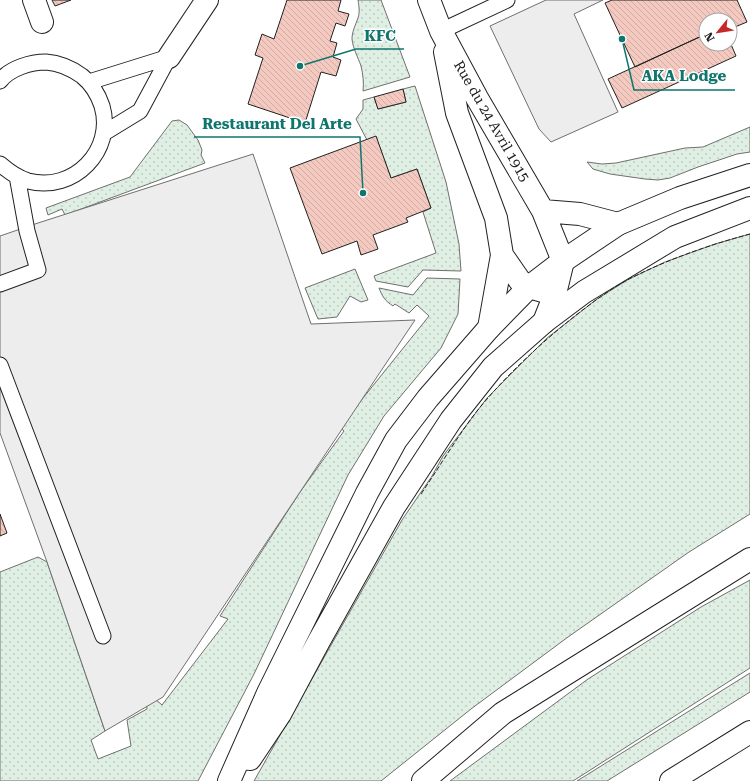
<svg xmlns="http://www.w3.org/2000/svg" width="750" height="781" font-family="'Roboto Serif',serif">
	<style>
		.grass { fill: url(#grass-dots); stroke: #6f6f6f }
		.parking { fill: #ededed; stroke: #6f6f6f }
		.building { fill: url(#building-back-hatch); stroke: #222 }
		.lines { fill: none; stroke-linecap: round; stroke-linejoin: round }
		.lane-casing { stroke: #222; stroke-width: 17 }
		.street-casing { stroke: #222; stroke-width: 24 }
		.secondary-casing { stroke: #222; stroke-width: 24 }
		.highway-casing { stroke: #222; stroke-width: 24 }
		.lane { stroke: #fff; stroke-width: 15 }
		.street { stroke: #fff; stroke-width: 22 }
		.secondary { stroke: #fff; stroke-width: 22 }
		.highway { stroke: #fff; stroke-width: 22 }
		.fence { stroke: #222; stroke-width: 1; stroke-dasharray: 5 2; stroke-linecap: butt }
		.labels { text-anchor: middle; stroke-width: 3; stroke-linejoin: round; paint-order: stroke }
		.street-label { font-size: 14px; fill: #222; stroke: #fff }
		.leader { fill: none; stroke: #0f766e; stroke-width: 1.5 }
		.callout-dot { fill: #0f766e; stroke: #fff; stroke-width: 1.5 }
		.callout-label { font-size: 15px; text-anchor: middle; font-weight: bold; fill: #0f766e; stroke: #fff; stroke-width: 3; stroke-linejoin: round; paint-order: stroke }
	</style>
	<defs>
		<pattern id="grass-dots" width="8" height="8" patternUnits="userSpaceOnUse"><rect width="8" height="8" fill="#e0efe3"/><path d="M2 2h.1M6 6h.1" fill="none" stroke="#c0cdc2" stroke-width="1.8" stroke-linecap="round"/></pattern>
		<pattern id="building-back-hatch" width="6" height="6" patternUnits="userSpaceOnUse"><rect width="6" height="6" fill="#f3c9c0"/><path d="M-1 5l2 2M0 0l6 6M5-1l2 2" fill="none" stroke="#d0aca5"/></pattern>
	</defs>
	<rect width="100%" height="100%" fill="#fff"/>
	<!-- grass -->
	<path class="grass" d="M358 0H381L410 77 363 91C364 83 363 74 361 66 358 57 353 49 352 39 352 32 355 26 358 18 360 12 359 6 358 0Z
		M415 86 446 182 459 244 461 271 423 270 408 287 376 281 374 276 436 253 423 212 431 208 417 169 391 178 376 137 367 140 356 119 363 109V100L374 97 378 109 406 102 403 89Z
		M179 120 187 125 198 140 202 150 201 155 205 163 65 215 62 209 48 215 46 208 130 177 172 121Z
		M750 127V152L737 154 698 167 670 178 658 180 645 179 610 174 593 169 587 162 602 164 616 163 685 148 703 147Z
		M750 234V514L689 552 568 637 471 709 381 781H254L402 520 432 476 443 456 487 398 547 338 597 299 629 279 665 262 715 244Z
		M355 269 368 300 361 302 350 296 337 317 318 319 305 288Z
		M427 278 460 279 458 314 441 348 384 416 348 475 254 674 198 781H0V572L38 557 47 562 105 731 91 740 98 759 131 746 127 720 147 709 145 690 162 705 228 619 220 616 300 492 344 431 322 412 351 413 429 316 417 305 409 313 395 304 393 306C385 301 382 296 379 288L413 295Z
		M750 580V668L573 781H450L588 679 701 607Z
		M750 673V692L607 781H577Z"/>
	<!-- parking -->
	<path class="parking" d="M546 0H603L574 14 618 112 551 142 539 129 490 26Z
		M253 154 311 324 415 320 163 697 105 731 47 562 0 433V236L38 223Z"/>
	<!-- building -->
	<path class="building" d="M52 0H71L55 6Z
		M287 0H341L338 11 349 14 345 26 336 23 330 41 337 43 333 57 341 60 336 76 321 72 305 123 248 104 263 58 255 55 262 34 274 39Z
		M612 0H737L747 22 730 29V20H706V34L635 67 605 3Z
		M706 34V44H730V42L736 56 622 108 608 79Z
		M403 89 406 102 378 109 374 97Z
		M376 136 391 178 417 169 431 208 406 218 408 222 373 235 378 249 361 255 357 241 322 254 290 168Z
		M0 514 7 533 0 536Z"/>
	<g class="lines">
		<!-- lane casing -->
		<g class="lane-casing">
			<path id="lane" d="M441 31 507 0
				M0 81C10 68 31 62 46 62 60 63 71 68 82 76 92 84 98 94 102 106 115 150 74 193 28 181 18 178 8 171 0 164
				M89 82 169 57
				M104 133 140 111 169 57
				M0 284 38 270 27 231 17 176
				M0 365 103 636"/>
		</g>
		<!-- street casing -->
		<g class="street-casing">
			<path id="street" d="M34 0 42 22
				M429 0 441 31 477 98 543 211 580 214 618 224
				M445 52 457 113 496 218 502 255 489 328
				M169 57 207 0
				M543 211 563 261 555 294 544 322
				M502 255 520 281 529 287 546 292"/>
		</g>
		<!-- secondary casing -->
		<g class="secondary-casing">
			<path id="secondary" d="M250 759 280 714 319 641 394 507 451 420 493 367 544 322 584 292 675 237 750 208
				M229 781 268 693 367 493 396 440 428 398 489 328 529 287 563 261 618 224 680 198 750 175"/>
		</g>
		<!-- highway casing -->
		<g class="highway-casing">
			<path id="highway" d="M423 781 503 713 750 559
				M671 781 750 732"/>
		</g>
		<!-- lane -->
		<use href="#lane" class="lane"/>
		<!-- street -->
		<use href="#street" class="street"/>
		<!-- secondary -->
		<use href="#secondary" class="secondary"/>
		<!-- highway -->
		<use href="#highway" class="highway"/>
		<!-- fence -->
		<path class="fence" d="M421 494C440 466 457 437 477 411 507 374 543 341 580 312 596 300 613 287 631 278 669 259 709 245 750 234"/>
	</g>
	<g class="labels">
		<!-- street labels -->
		<g class="street-label">
			<text transform="translate(492 121) rotate(60)" y="5">Rue du 24 Avril 1915</text>
		</g>
	</g>
	<!-- callouts -->
	<path class="leader" d="M300 66L356 49H404M622 39L634 90H735M363 193L360 137H194"/>
	<g class="callout-dot">
		<circle cx="300" cy="66" r="4"/>
		<circle cx="622" cy="39" r="4"/>
		<circle cx="363" cy="193" r="4"/>
	</g>
	<g class="callout-label">
		<text x="380" y="41">KFC</text>
		<text x="684" y="81">AKA Lodge</text>
		<text x="277" y="129">Restaurant Del Arte</text>
	</g>
	<!-- north arrow -->
	<g transform="translate(718 32) rotate(240)"><circle r="19" fill="#ffffff" stroke="#a7a7a7"/>
	<path d="M0-3L7 15L0 10L-7 15Z" fill="#c62828"/>
	<text y="-6" font-size="11" font-weight="bold" text-anchor="middle" fill="#222222">N</text>
	</g>
</svg>
